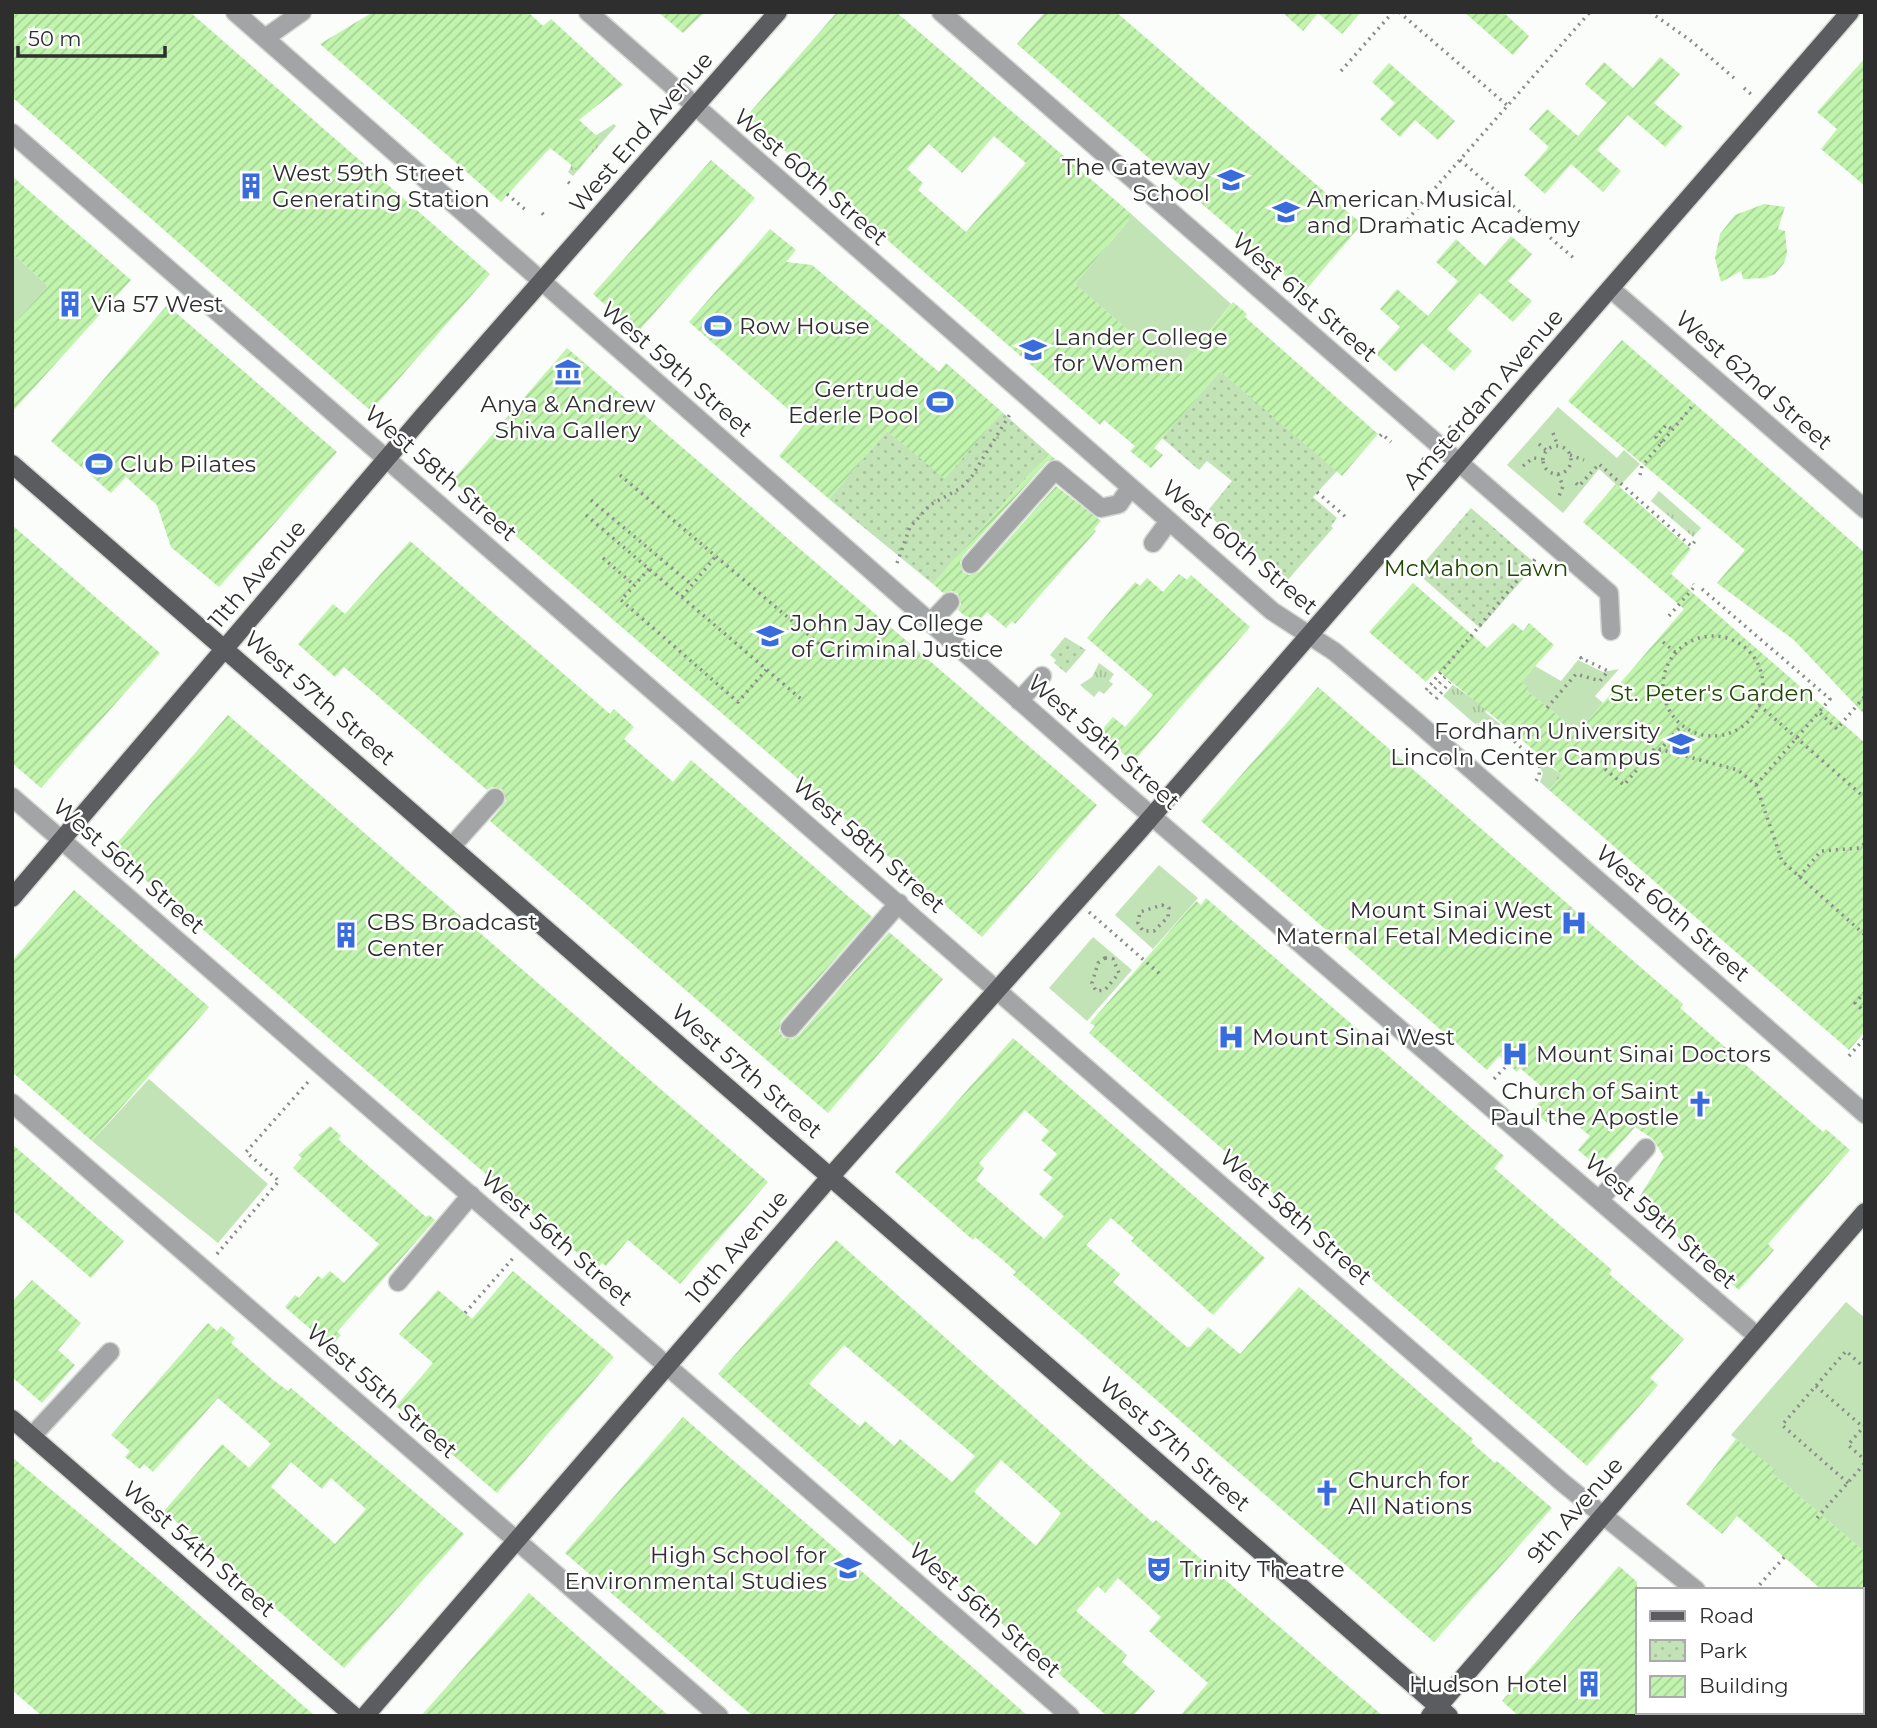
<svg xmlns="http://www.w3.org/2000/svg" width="1877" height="1728" font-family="Montserrat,sans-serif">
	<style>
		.grass { fill: url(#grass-tufts) }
		.park { fill: url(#park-dots) }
		.garden { fill: #c2e3b5 }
		.building { fill: url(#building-hatch); fill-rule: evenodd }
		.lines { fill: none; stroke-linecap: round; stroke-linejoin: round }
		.minor-casing { stroke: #d5d8d4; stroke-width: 21 }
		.major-casing { stroke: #d5d8d4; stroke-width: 21 }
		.path { stroke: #8a8c8a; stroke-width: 3.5; stroke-dasharray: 2 5; stroke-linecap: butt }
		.minor { stroke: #a3a4a5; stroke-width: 18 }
		.major { stroke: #5b5c5f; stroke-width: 18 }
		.labels { text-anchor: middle; stroke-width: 5; stroke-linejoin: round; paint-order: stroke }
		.street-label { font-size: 23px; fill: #2d2e2d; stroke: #fff }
		.poi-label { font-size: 23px; fill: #2d2e2d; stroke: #fff; text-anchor: start }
		.park-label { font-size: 23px; fill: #1d4a00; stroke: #fff }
	</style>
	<defs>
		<pattern id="grass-tufts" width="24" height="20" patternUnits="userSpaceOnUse" patternTransform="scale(1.75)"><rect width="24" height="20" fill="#c2e3b5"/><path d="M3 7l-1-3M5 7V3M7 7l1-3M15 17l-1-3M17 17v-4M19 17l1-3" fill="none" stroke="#a7c39c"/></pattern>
		<pattern id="park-dots" width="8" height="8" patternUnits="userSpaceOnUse" patternTransform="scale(1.75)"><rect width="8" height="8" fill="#c2e3b5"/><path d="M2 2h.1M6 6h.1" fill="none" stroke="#a7c39c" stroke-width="1.8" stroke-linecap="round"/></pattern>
		<pattern id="building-hatch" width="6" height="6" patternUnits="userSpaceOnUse" patternTransform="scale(1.75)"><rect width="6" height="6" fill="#c1f4ad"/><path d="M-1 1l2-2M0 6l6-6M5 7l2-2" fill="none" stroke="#a6d295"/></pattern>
	</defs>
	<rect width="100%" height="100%" fill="#fafdf9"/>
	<!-- grass -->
	<path class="grass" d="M614 124 616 126 573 176 568 172 584 143Z
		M1659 491 1701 528 1693 537 1651 501Z
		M1099 663 1114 674 1109 681 1113 684 1104 694 1099 691 1094 697 1080 685 1092 677Z
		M1453 685 1487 709 1485 712 1500 724 1498 727 1487 721 1475 724 1443 696Z
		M1537 757 1562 775 1549 790 1540 782 1543 773 1535 759Z"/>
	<!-- park -->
	<path class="park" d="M1220 371 1337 471 1313 497 1337 518 1331 526 1333 528 1286 582 1206 513 1232 481 1207 461 1199 470 1162 438Z
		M1002 412 1048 453 933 584 829 499 887 431 945 478Z
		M1471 508 1536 564 1480 628 1416 572Z
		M1065 637 1086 650 1066 673 1054 663 1056 660 1050 655Z"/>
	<!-- garden -->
	<path class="garden" d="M1129 212 1231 304 1176 372 1075 284 1129 220Z
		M12 253 48 286 13 324 12 323Z
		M1558 407 1617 458 1624 450 1640 464 1619 487 1599 469 1563 513 1507 465Z
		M1578 660 1603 672 1619 669 1595 696 1603 703 1578 732 1526 690 1527 687 1521 682 1535 666 1561 681Z
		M1159 865 1198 898 1153 949 1115 915Z
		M1093 937 1132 970 1087 1021 1049 988Z
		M149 1079 268 1184 218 1243 92 1141Z
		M1846 1302 1865 1318V1552L1772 1473 1774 1469 1731 1435Z"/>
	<!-- building -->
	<path class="building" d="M12 12H190L490 274 371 411 12 97Z
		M373 12H528L543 26 551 19 623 85 579 120 600 139 578 170 550 148 501 202 320 44Z
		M658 12H705L683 33Z
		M837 12H896L1129 212V220L1075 284 1176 372 1233 302 1247 314 1245 317 1378 434 1342 476 1220 371 1154 448 1163 455 1151 468 1130 451 1135 446 1104 420 1100 425 746 117ZM994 136 1026 163 966 232 918 190 923 183 907 169 929 144 962 173Z
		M1045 12H1116L1362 224 1304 292 1017 44Z
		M1282 12H1361L1342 34 1318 13 1303 31Z
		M1464 12H1503L1529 36 1513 55Z
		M1660 57 1680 74 1654 103 1683 127 1665 147 1628 115 1597 150 1621 171 1603 192 1571 164 1545 194 1524 175 1549 147 1529 129 1547 109 1578 136 1607 103 1585 84 1604 62 1633 88Z
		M1865 58V186L1821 149 1837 129 1817 112Z
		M1389 63 1455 121 1438 140 1415 120 1400 137 1380 119 1395 103 1372 82Z
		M711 160 755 198 637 333 593 294Z
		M12 176 131 280 12 412V325L48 286 12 253Z
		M1764 204 1785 207 1778 229 1785 231 1787 253 1784 263 1775 274 1765 278 1743 279 1741 271 1721 282 1715 258 1720 234 1735 215Z
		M770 229 796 250 786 262 812 265 939 372 946 363 1002 412 945 479 887 431 829 499 779 456 805 424 689 322Z
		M1511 236 1532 254 1508 281 1532 301 1513 322 1480 293 1447 329 1472 351 1454 371 1422 343 1396 372 1376 354 1400 327 1380 309 1397 289 1428 316 1458 281 1436 262 1456 239 1485 266Z
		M167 305 337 452 219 587 171 547 157 505 126 477 111 493 51 441Z
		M1622 340 1865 553V715L1794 640 1717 583 1745 550 1568 401Z
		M567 348 1097 805 982 937 452 481Z
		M1048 453 1055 459 1047 462 963 556 960 562 963 572 969 575 979 572 1056 486 1101 521 1094 529 1096 531 1015 624 1012 621 1006 628 987 612 976 625 958 610 961 604 958 594 952 591 943 593 933 584Z
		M1616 484 1691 549 1671 574 1865 743V1031L1849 1050 1549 790 1562 775 1514 733 1437 670 1426 682 1369 632 1413 583 1487 648 1513 623 1523 631 1529 623 1554 645 1521 682 1528 687 1526 690 1578 732 1684 609 1583 522Z
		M12 525 160 653 41 788 12 763Z
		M410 541 610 714 614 709 634 727 624 739 673 782 691 760 872 917 781 1021 779 1031 783 1037 793 1039 799 1035 889 932 943 979 828 1113 490 821 506 801 502 789 492 787 487 790 344 667 335 677 298 644 333 604 345 614Z
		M1179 574 1187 580 1191 575 1250 627 1133 762 1099 733 1113 717 1125 727 1153 695 1087 638 1135 582 1140 586 1147 578 1163 592Z
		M1318 687 1683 1004 1680 1008 1823 1132 1826 1129 1850 1150 1768 1244 1774 1250 1739 1290 1637 1201 1664 1157 1653 1139 1635 1127 1599 1168 1578 1150 1590 1136 1564 1114 1552 1127 1532 1110 1548 1092 1520 1068 1517 1072 1499 1056 1487 1070 1201 821Z
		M228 715 768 1182 680 1284 628 1240 606 1266 602 1263 596 1269 111 850Z
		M74 890 209 1007 92 1141 12 1072V961Z
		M1206 898 1504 1156 1494 1168 1612 1270 1609 1274 1684 1339 1650 1378 1658 1385 1587 1466 1089 1033 1095 1026 1090 1023 1196 901 1201 905Z
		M1013 1038 1265 1258 1213 1315 1131 1241 1134 1238 1111 1218 1086 1245 1120 1274 1113 1282 1187 1347H1190L1208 1327 1240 1354 1299 1287 1473 1439 1471 1442 1495 1463 1497 1461 1552 1508 1434 1642 1013 1275 1016 1272 1003 1260 975 1237 973 1240 895 1172ZM1025 1110 1049 1131 1041 1140 1057 1154 1043 1170 1053 1178 1039 1194 1064 1216 1044 1239 976 1180 984 1168 979 1163Z
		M330 1126 341 1136 338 1139 426 1217 429 1215 435 1220 337 1332 341 1335 331 1347 285 1307 295 1295 299 1298 318 1276 322 1279 330 1271 344 1283 379 1244 293 1168 302 1158 298 1155Z
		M12 1144 124 1241 91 1278 12 1210Z
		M836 1240 1153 1523 1156 1520 1383 1716H1180L1208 1683 1149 1631 1161 1617 1118 1578 1105 1593 1098 1586 1076 1611 1127 1655 1122 1662 1155 1691 1133 1716H1107L718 1374ZM844 1345 975 1456 952 1482 900 1439 894 1446 865 1421 860 1427 809 1384ZM1001 1460 1061 1513 1036 1546 974 1492Z
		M513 1271 614 1357 497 1493 396 1406 433 1363 399 1334 438 1290 472 1319Z
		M32 1280 81 1323 58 1350 75 1365 42 1403 12 1377V1302Z
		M208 1323 217 1331 221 1326 235 1338 231 1343 272 1379 288 1391 291 1388 464 1534 344 1668 164 1511 222 1444 249 1468 271 1444 218 1398 153 1472 144 1464 140 1469 125 1457 130 1451 111 1435ZM291 1462 322 1489 331 1478 366 1509 335 1544 271 1487Z
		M683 1417 970 1665 1028 1716H753L565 1553Z
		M1736 1439 1775 1469 1772 1473 1865 1552V1590H1822L1737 1516 1722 1534 1686 1504Z
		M12 1457 163 1583 315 1716H42L12 1690Z
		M1619 1566 1637 1582V1716H1519L1502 1701Z
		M529 1593 597 1653 669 1716H421Z"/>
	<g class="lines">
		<!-- minor casing -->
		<g class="minor-casing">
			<path id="minor" d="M235 12 1119 788 1757 1336
				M588 12 1272 611 1335 652 1417 722 1865 1114
				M941 12 1609 593 1611 631
				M265 38 302 12
				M12 133 1563 1483 1696 1590
				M1611 289 1865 509
				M1153 543 1169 521
				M971 564 1055 470 1101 508 1119 504 1130 488
				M930 623 950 602
				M1019 701 1042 676
				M12 797 1070 1716
				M452 846 495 798
				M790 1028 899 903
				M12 1103 719 1716
				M1599 1200 1646 1148
				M398 1282 471 1195
				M32 1436 110 1352
				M1840 1712 1845 1716"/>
		</g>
		<!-- major casing -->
		<g class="major-casing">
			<path id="major" d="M12 464 1449 1716
				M12 898 423 416 778 12
				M12 1419 354 1716
				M365 1716 831 1176 1140 830 1850 12
				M1430 1716 1865 1212"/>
		</g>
		<!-- path -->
		<path class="path" d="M1399 12 1508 106
			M1650 12 1690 40 1734 78
			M1341 71 1393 12
			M1744 88 1753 96
			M1460 160 1576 260
			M568 182 573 186
			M507 194 528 212
			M542 213 546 217
			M1387 224 1407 220 1590 12
			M1449 426 1461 436
			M1553 433 1558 446
			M1380 436 1382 434 1391 442
			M1662 443 1656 437 1666 425 1673 430
			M1539 444 1547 451
			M1543 460a14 14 0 1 1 28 0a14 14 0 1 1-28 0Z
			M1570 455 1584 460
			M1422 458 1431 466
			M1523 466 1533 458 1542 459
			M1558 474 1563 486 1559 496
			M620 475 837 659
			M1640 475 1642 466 1694 404
			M1576 483 1579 486 1599 464 1691 546 1696 540
			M1317 492 1348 519
			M591 500 692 585
			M586 515 801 699
			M603 558 634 585
			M897 563 910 527 930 505 961 488 972 476 1012 411
			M649 569 621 600 738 702 766 670
			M1702 589 1830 699 1819 712
			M682 597 716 556
			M1298 599 1312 606
			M1669 616 1695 586 1693 584
			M1663 686a50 50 0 1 1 100 0a50 50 0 1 1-100 0Z
			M1663 642 1675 652
			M1426 690 1537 557
			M1430 694 1445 677
			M1436 699 1450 682
			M1759 705 1865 798
			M1547 708 1576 674 1600 681 1608 671 1581 658 1585 655
			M1473 731 1481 724C1501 723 1526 753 1540 767L1539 776 1534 784
			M1659 751 1682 725
			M1605 769 1624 785 1655 748 1738 770 1756 785 1782 861 1865 935
			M1756 785 1819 712 1837 729 1865 696
			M1799 877 1821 851 1860 848 1865 843
			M1162 905 1169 908 1168 917 1154 931H1143L1138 923 1140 912Z
			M1089 912 1161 975
			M1105 958 1113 959 1119 973 1105 990 1096 991 1092 983 1098 963Z
			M1865 992 1855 1003 1865 1012
			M1849 1056 1865 1038
			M1494 1079 1508 1064
			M217 1254 279 1181 246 1152 308 1082
			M465 1313 514 1257
			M1816 1386 1863 1427
			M1865 1425 1848 1445 1865 1460
			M1848 1483 1782 1425 1846 1351 1865 1368
			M1817 1518 1865 1463
			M1755 1590 1786 1555"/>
		<!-- minor -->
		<use href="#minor" class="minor"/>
		<!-- major -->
		<use href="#major" class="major"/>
	</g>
	<!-- icons -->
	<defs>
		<g id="school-bare" transform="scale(2.1)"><path d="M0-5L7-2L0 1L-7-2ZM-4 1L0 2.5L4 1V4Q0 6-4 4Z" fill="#386cdc" stroke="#fff" stroke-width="2.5" paint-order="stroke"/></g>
		<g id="building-bare" transform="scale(2.1)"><path d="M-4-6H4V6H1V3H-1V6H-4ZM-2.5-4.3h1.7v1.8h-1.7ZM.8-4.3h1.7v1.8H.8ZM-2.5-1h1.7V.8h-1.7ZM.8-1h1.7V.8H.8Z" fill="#386cdc" stroke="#fff" stroke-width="2.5" paint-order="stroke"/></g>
		<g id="university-bare" transform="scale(2.1)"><path d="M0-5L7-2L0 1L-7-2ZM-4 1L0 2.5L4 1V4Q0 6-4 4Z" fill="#386cdc" stroke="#fff" stroke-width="2.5" paint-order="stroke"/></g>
		<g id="stadium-bare" transform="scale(2.1)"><path d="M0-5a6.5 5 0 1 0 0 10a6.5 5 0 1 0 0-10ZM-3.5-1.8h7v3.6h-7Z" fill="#386cdc" stroke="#fff" stroke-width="2.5" paint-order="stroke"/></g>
		<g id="museum-bare" transform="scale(2.1)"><path d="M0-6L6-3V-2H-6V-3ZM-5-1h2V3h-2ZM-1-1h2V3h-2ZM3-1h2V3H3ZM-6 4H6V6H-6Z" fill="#386cdc" stroke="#fff" stroke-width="2.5" paint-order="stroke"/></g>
		<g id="hospital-bare" transform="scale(2.1)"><path d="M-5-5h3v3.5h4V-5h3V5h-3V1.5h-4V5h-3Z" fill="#386cdc" stroke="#fff" stroke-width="2.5" paint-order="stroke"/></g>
		<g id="church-bare" transform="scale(2.1)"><path d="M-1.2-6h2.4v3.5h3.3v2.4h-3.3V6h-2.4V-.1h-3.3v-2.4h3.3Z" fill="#386cdc" stroke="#fff" stroke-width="2.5" paint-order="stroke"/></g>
		<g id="theatre-bare" transform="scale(2.1)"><path d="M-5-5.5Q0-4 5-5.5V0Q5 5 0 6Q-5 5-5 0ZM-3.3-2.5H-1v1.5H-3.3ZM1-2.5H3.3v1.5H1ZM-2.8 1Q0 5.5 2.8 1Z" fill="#386cdc" stroke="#fff" stroke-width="2.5" paint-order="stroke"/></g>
	</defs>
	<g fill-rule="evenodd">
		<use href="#school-bare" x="1231" y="180"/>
		<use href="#building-bare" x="251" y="186"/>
		<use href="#university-bare" x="1286" y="212"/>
		<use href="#building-bare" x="70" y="304"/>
		<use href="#stadium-bare" x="718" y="326"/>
		<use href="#university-bare" x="1033" y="350"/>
		<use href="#museum-bare" x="568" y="372"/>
		<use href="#stadium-bare" x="940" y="402"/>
		<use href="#stadium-bare" x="99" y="464"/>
		<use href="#university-bare" x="770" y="636"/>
		<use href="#university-bare" x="1681" y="744"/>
		<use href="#hospital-bare" x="1574" y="923"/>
		<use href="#building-bare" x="346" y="935"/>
		<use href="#hospital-bare" x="1231" y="1037"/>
		<use href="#hospital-bare" x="1515" y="1054"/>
		<use href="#church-bare" x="1700" y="1104"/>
		<use href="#church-bare" x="1327" y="1493"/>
		<use href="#school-bare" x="848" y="1568"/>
		<use href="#theatre-bare" x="1159" y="1569"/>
		<use href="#building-bare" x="1589" y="1684"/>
	</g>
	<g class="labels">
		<!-- street labels -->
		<g class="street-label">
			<text transform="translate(641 132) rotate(-49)" y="8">West End Avenue</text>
			<text transform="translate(811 177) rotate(41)" y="8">West 60th Street</text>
			<text transform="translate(1305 297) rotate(41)" y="8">West 61st Street</text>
			<text transform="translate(677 369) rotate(41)" y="8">West 59th Street</text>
			<text transform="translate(1754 380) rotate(41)" y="8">West 62nd Street</text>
			<text transform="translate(1483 399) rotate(-49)" y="8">Amsterdam Avenue</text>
			<text transform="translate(441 473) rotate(41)" y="8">West 58th Street</text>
			<text transform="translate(1240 547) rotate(40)" y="8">West 60th Street</text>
			<text transform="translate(257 574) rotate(-49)" y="8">11th Avenue</text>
			<text transform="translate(320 698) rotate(41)" y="8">West 57th Street</text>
			<text transform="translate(1104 742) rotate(41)" y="8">West 59th Street</text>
			<text transform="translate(869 845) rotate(41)" y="8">West 58th Street</text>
			<text transform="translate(129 866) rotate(41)" y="8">West 56th Street</text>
			<text transform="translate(1673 913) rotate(41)" y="8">West 60th Street</text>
			<text transform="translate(747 1071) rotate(41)" y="8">West 57th Street</text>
			<text transform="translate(1296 1217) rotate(41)" y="8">West 58th Street</text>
			<text transform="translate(1661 1221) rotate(41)" y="8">West 59th Street</text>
			<text transform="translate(557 1238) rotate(41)" y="8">West 56th Street</text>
			<text transform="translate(737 1247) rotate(-49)" y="8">10th Avenue</text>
			<text transform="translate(382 1391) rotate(41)" y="8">West 55th Street</text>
			<text transform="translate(1175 1444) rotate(41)" y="8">West 57th Street</text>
			<text transform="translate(1575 1510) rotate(-49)" y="8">9th Avenue</text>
			<text transform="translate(199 1549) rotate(41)" y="8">West 54th Street</text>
			<text transform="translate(985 1610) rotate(41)" y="8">West 56th Street</text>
		</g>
		<!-- poi labels -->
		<g class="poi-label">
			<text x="1210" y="175" text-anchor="end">The Gateway<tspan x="1210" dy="26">School</tspan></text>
			<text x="272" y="181">West 59th Street<tspan x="272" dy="26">Generating Station</tspan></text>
			<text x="1307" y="207">American Musical<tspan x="1307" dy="26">and Dramatic Academy</tspan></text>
			<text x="91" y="312">Via 57 West</text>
			<text x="739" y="334">Row House</text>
			<text x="1054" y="345">Lander College<tspan x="1054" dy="26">for Women</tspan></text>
			<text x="919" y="397" text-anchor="end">Gertrude<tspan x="919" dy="26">Ederle Pool</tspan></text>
			<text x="568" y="412" text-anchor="middle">Anya &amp; Andrew<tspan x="568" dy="26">Shiva Gallery</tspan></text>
			<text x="120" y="472">Club Pilates</text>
			<text x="791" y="631">John Jay College<tspan x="791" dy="26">of Criminal Justice</tspan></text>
			<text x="1660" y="739" text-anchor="end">Fordham University<tspan x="1660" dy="26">Lincoln Center Campus</tspan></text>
			<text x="1553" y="918" text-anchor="end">Mount Sinai West<tspan x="1553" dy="26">Maternal Fetal Medicine</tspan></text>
			<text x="367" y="930">CBS Broadcast<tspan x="367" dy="26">Center</tspan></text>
			<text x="1252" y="1045">Mount Sinai West</text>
			<text x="1536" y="1062">Mount Sinai Doctors</text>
			<text x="1679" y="1099" text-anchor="end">Church of Saint<tspan x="1679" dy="26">Paul the Apostle</tspan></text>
			<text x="1348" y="1488">Church for<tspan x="1348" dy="26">All Nations</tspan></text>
			<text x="827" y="1563" text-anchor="end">High School for<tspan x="827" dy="26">Environmental Studies</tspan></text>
			<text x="1180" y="1577">Trinity Theatre</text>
			<text x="1568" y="1692" text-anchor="end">Hudson Hotel</text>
		</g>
		<!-- park labels -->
		<g class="park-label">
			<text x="1476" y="576">McMahon Lawn</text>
			<text x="1712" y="701">St. Peter's Garden</text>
		</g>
	</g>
	<!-- border -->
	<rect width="1877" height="1728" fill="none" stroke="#2d2e2d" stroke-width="28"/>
	<!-- legend -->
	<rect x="1636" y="1588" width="228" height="126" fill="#ffffff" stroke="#ababab" stroke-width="2"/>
	<rect x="1650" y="1611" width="35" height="10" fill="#5b5c5f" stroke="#ababab" stroke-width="2"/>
	<text x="1699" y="1623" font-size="21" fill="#2d2e2d">Road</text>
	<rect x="1650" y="1640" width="35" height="21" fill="url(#park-dots)" stroke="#ababab" stroke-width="2"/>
	<text x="1699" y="1658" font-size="21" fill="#2d2e2d">Park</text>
	<rect x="1650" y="1676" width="35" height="21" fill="url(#building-hatch)" stroke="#ababab" stroke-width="2"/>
	<text x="1699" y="1693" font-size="21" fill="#2d2e2d">Building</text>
	<!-- scale -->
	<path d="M18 46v10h147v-10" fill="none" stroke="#2d2e2d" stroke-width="3.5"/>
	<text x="28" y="46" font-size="21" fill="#2d2e2d" stroke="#ffffff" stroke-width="5" paint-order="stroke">50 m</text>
</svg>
